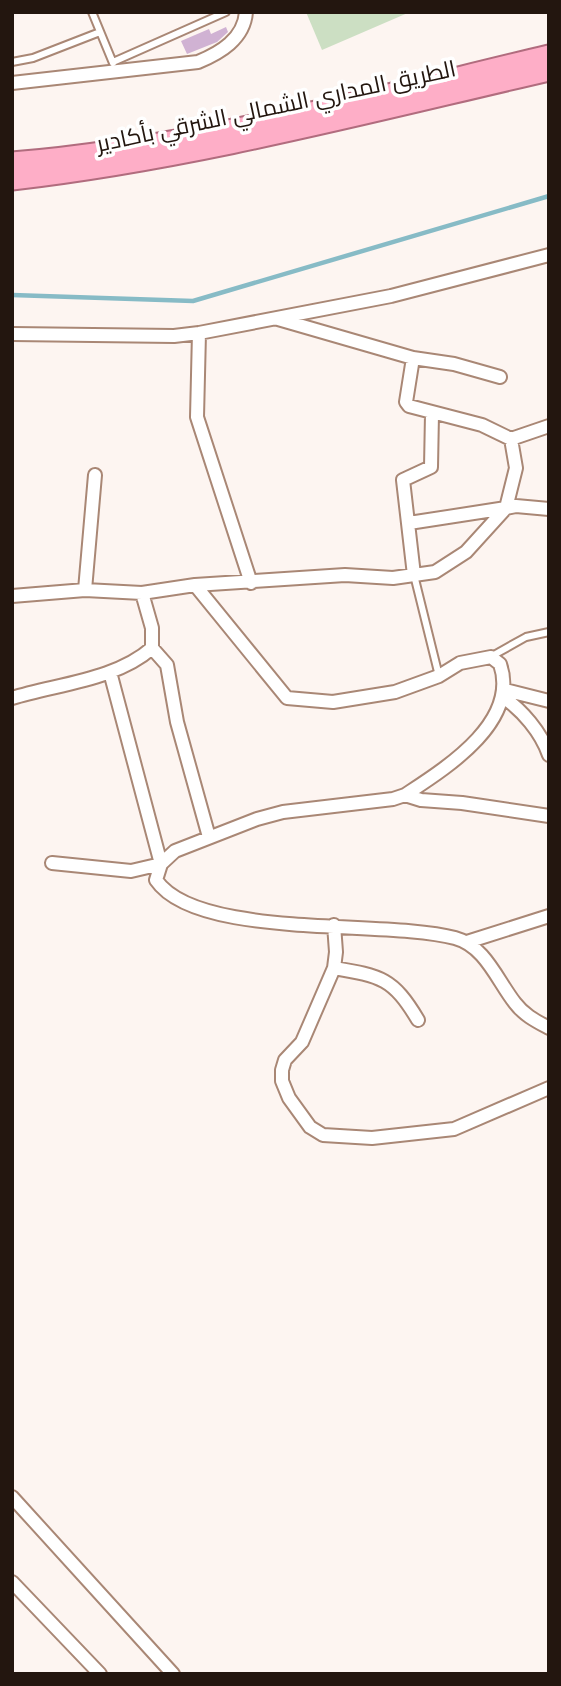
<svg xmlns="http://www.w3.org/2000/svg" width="561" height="1686" font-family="Lato,Cairo,sans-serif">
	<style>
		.green { fill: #ccdfc3 }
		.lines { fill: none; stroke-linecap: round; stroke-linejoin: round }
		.stream { stroke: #87bbc6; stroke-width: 4.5 }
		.building { fill: #d0b2d3 }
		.service-casing { stroke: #a98775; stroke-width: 10 }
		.minor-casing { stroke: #a98775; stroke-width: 16 }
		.trunk-casing { stroke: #b16c7e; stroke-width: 23 }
		.service { stroke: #fff; stroke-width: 6 }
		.minor { stroke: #fff; stroke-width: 12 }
		.trunk { stroke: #feaec7; stroke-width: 19 }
		.labels { text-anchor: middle; stroke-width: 7; stroke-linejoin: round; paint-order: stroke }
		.street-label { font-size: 23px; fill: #23160f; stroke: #fff }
	</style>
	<rect width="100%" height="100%" fill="#fdf5f1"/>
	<!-- green -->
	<path class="green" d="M306 12H410L322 50Z"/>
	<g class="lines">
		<!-- stream -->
		<path class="stream" d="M12 295 193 301 549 196"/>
	</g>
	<!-- building -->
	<path class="building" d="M226 27 228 32 217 42 187 54 181 41 209 29 211 34Z"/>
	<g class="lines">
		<!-- service casing -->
		<g class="service-casing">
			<path id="service" d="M92 12 113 63
				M12 62 33 58 100 32
				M113 62 226 12
				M414 575 439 676
				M492 656 526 637 549 632"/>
		</g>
		<!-- minor casing -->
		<g class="minor-casing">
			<path id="minor" d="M12 83 198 62C220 53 244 39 246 12
				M278 319 413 358 406 402 409 406 482 425 511 439
				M199 333 197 417 251 583
				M12 334 174 336 199 333 391 296 549 255
				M413 358 454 364 500 377
				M95 475 85 590 142 593
				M409 523 506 508 516 468 511 439 549 426
				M414 575 403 480 431 467 432 414
				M195 585 287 698 333 702 395 692 439 676 460 663 491 657 500 664C520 722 446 768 405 795L393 799 283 812 257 819 175 851 161 864 156 880C197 940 385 919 455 938 485 946 497 980 515 1003 524 1015 536 1021 549 1028
				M12 596 85 590
				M152 648 167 665 177 722 209 837
				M505 690 549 701
				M503 697C522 710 541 732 549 755
				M12 698C57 684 116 680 152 648V628L142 593 195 585 345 575 393 578 435 572 466 552 506 508 516 506 549 509
				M405 795 421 800 462 803 549 816
				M52 863 131 871 161 864 110 672
				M334 925 336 952 334 968 302 1042 285 1060 282 1070V1081L289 1098 310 1127 323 1135 372 1138 454 1129 549 1088
				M467 942 549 916
				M334 968C381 976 393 978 418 1020
				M12 1497 173 1674
				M12 1582 100 1674"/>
		</g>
		<!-- trunk casing -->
		<g class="trunk-casing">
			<path id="trunk" d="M12 162C189 148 376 96 549 55
				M12 180C194 159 371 112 549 71"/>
		</g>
		<!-- service -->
		<use href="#service" class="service"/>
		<!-- minor -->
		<use href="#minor" class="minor"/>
		<!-- trunk -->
		<use href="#trunk" class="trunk"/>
	</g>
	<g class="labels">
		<!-- street labels -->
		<g class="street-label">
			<text transform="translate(276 106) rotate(-12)" y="8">الطريق المداري الشمالي الشرقي بأكادير</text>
		</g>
	</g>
	<!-- border -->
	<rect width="561" height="1686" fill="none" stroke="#23160f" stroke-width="28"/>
</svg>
